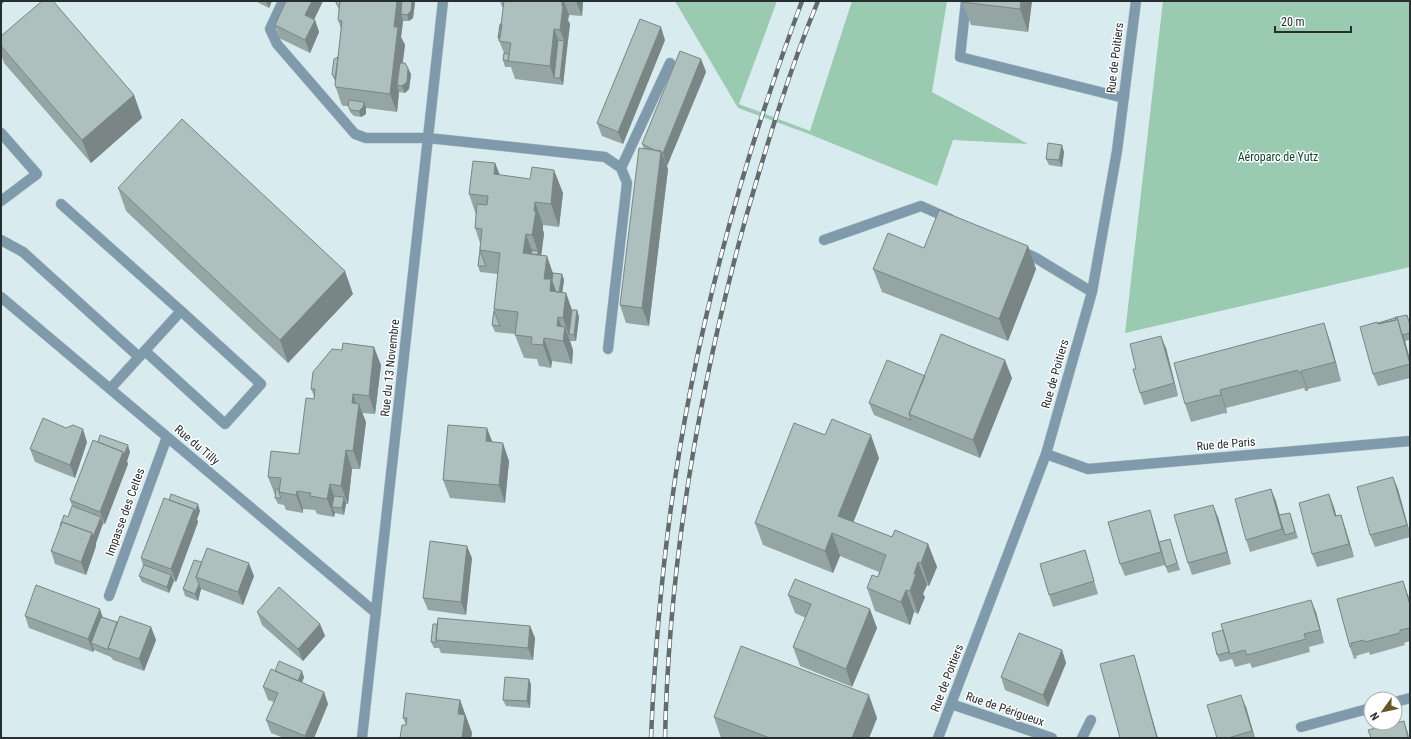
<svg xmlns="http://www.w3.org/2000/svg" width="1411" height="739" font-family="'Roboto Condensed',sans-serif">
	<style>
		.green { fill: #9acab0 }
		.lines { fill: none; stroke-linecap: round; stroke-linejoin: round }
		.minor-casing { stroke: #b5c5c9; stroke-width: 11 }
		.minor { stroke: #7f9aab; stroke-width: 10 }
		.rail-casing { stroke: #616c6f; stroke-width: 4.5 }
		.rail { stroke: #fff; stroke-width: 3; stroke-dasharray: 9; stroke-linecap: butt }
		.wall { fill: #95a5a3 }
		.shaded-wall { fill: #798685 }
		.building { fill: #adc0be; stroke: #798685 }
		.labels { text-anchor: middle; stroke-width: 3; stroke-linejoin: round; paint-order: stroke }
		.street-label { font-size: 12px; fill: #272e30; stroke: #fff }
		.park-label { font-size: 12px; fill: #0b452e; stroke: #fff }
	</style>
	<rect width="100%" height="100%" fill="#d8ebef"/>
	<!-- green -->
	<path class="green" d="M675 1H777L739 104 810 131 852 1H947L932 92 1028 144 953 140 937 186 809 134 738 108Z
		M1163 1H1410V267L1125 333Z"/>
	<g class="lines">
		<!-- minor casing -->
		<g class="minor-casing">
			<path id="minor" d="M283 1 270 29 277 44 355 134 366 138H428L605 157 621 168 627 183 608 349
				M966 1 960 57 1124 98
				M1 133 37 174 1 201
				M621 168 670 63
				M61 204 181 311 110 389
				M1 240 23 252 139 357
				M824 240 921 206 950 219
				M1019 250 1036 258 1092 292
				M1 297 376 613
				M145 351 225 424 261 384 181 311
				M1046 454 1088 469 1410 441
				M109 596 167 437
				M1395 702 1410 698
				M951 704 1052 738
				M1301 727 1371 708
				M362 738 443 1
				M938 738 1046 454 1092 292 1117 151 1136 1
				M1082 738 1091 720"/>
		</g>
		<!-- minor -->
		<use href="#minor" class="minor"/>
		<!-- rail casing -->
		<g class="rail-casing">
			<path id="rail" d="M651 738C656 620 668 503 691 387 717 255 755 127 802 1
				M665 738C669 562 699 387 746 217 767 144 789 71 818 1"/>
		</g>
		<!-- rail -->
		<use href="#rail" class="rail"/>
	</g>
	<!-- wall -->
	<path class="wall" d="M255 1H272L269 8Z
		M286 1H323L314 19 315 20 319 32 310 53 279 38 275 25Z
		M336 1H414L415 3 413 18 409 21H403L401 37 405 45 402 63 411 74 409 89 405 93 399 92 397 112 366 108V114L361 117 354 116 350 112 348 106H343L341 103 335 85V81L332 74 338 57 341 29 338 20 339 10 336 3Z
		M500 1H583L582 16 569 15 568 20 570 24 563 85 515 79 511 67H505L503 60 504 53 498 38 502 24 504 7H502Z
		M963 1H1032L1028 32 971 25 962 2Z
		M1 36 134 95 142 118 91 163 4 63 1 54Z
		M665 40 623 144 602 136 597 123Z
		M701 59 706 72 667 166 666 165 668 169 649 326 626 323 620 305 644 149 642 144Z
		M1064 152 1062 167 1049 165 1046 159Z
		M495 163 500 175 563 193 559 227 543 225V230L544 234 541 255 553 273 562 274 564 280 562 293H566L572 310H577L579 317 576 341H570L573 350 572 364 552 361 551 368 539 366 537 359 524 358 515 335 516 334 495 332 492 325 498 274 480 272 478 266 480 243 475 228 476 215 469 194Z
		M118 188 353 294 288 363 126 211Z
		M1028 246 1036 269 1008 341 882 292 873 269Z
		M1397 317 1410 323V340L1405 341 1410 360V378L1378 386 1373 374 1378 323Z
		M1330 341 1341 381 1308 389V391H1305L1304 388 1226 408 1227 413 1225 414V413L1191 422 1185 404Z
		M1166 348 1178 396 1144 405 1140 393 1136 369Z
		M381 365 375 414 362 413 366 422 360 469H352L348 504H346L344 515 335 513 334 517 317 514 315 510 303 509V513L286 510 284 505 278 504 275 498 276 495H275L268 477 299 454 314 399V396L311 389Z
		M925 376 1012 378 980 458 874 415 869 403Z
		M87 442 75 478 35 462 30 449Z
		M98 442 130 452 127 461 128 464 105 524H103L96 543V546L86 575 55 564 51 551 68 517 72 506 70 500Z
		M492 442 509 461 505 503 450 498 443 480Z
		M879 458 853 522 892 537 928 544 937 567 929 586 927 585 923 594 925 597 918 614 914 612 910 625 875 611 867 588 878 577 879 572 840 556 833 573 763 545 755 523Z
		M1271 489 1280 515 1292 519 1298 538 1250 552 1246 540Z
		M1398 489 1410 533V537L1375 547 1370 535Z
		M1329 494 1336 516 1341 515 1345 527 1354 557 1317 567 1312 554Z
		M200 511 197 519 198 522 176 582 174 581 169 593 142 582 139 576 143 566 141 558Z
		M1218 517 1231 564 1192 575 1188 563Z
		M1154 523 1159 542 1170 539 1180 570 1168 573 1165 565 1125 576 1120 564Z
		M1085 550 1089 563 1098 594 1053 607 1049 595Z
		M472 558 466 615 428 610 423 598Z
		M202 562 254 576 243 605 201 589 198 601 185 596 183 589Z
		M1408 594 1410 601V641L1404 643 1405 645 1370 655 1369 652 1356 656 1357 658 1354 659 1350 647 1337 599Z
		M788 595 877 628 852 687 800 666 793 647 806 618 795 613Z
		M257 612 320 624 325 636 303 661 262 625Z
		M1316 612 1324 643 1309 647 1310 652 1252 668 1250 663 1235 667 1232 659 1220 662 1217 655Z
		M25 616 103 617 117 622 151 627 156 640 144 671 113 660 111 657 94 650 93 652 29 628Z
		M433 624 530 626 535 638 533 660 441 653 439 648H434L431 642Z
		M1062 650 1066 663 1048 707 1005 690 1001 677Z
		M275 671 304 677 302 683 324 692 328 704 314 738H284L271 733 266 720 274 702 268 700 263 687Z
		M529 679 531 685 530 708 506 706 503 700Z
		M460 700 472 733 471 738H400L406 725 403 718Z
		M1246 707 1255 738H1217Z
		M714 717 877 718 869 738H721Z"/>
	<!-- shaded-wall -->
	<path class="shaded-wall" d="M1 1H5L1 5Z
		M266 1H272L269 8Z
		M312 1H323L310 28 305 15Z
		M397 1H405L401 14 403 21 401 37 405 45 400 86 397 85 399 92 397 112 390 94 394 27Z
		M412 1H414L415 3 413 18 409 21 407 15Z
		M562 1H564L569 15 568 20 570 24 567 48 560 30Z
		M576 1H583L582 16Z
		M1021 1H1032L1028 32 1020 9Z
		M315 20 319 32 310 53 305 40Z
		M661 27 665 40 623 144 618 132Z
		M554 29 561 47 554 78 556 84 550 66Z
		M564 41 567 48 563 85 560 78Z
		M701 59 706 72 667 166 663 153Z
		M408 68 411 74 409 89 405 93 402 86Z
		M134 95 142 118 91 163 82 140Z
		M364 102 366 108V114L361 117 359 111Z
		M1062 145 1064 152 1062 167 1059 160Z
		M661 151 668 169 649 326 642 308Z
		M495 163 504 186 494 174Z
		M554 170 563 193 559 227 551 204Z
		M535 202 543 225V230L544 234 541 257 536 270 538 251 532 235Z
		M526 234 534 257 523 253Z
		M1028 246 1036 269 1008 341 999 319Z
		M547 256 555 279 560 302 558 314 544 279Z
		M345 271 353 294 288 363 280 340Z
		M562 274 564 280 561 302 559 296Z
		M566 293 574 316 569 334 571 341 563 318Z
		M577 310 579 317 576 341 574 335Z
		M558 317 564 334 565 327 573 350 572 364 563 341 557 326Z
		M1397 317 1402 329 1410 360V365Z
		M1324 323 1330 341 1341 381 1335 362Z
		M1161 336 1166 348 1178 396 1174 383Z
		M544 338 552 361 551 368 543 345Z
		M374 347 381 365 375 414 369 396Z
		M1005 360 1012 378 980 458 973 440Z
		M1301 371 1308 389V391L1301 373Z
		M1220 390 1226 408 1227 413 1221 395Z
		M353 394 358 410 359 404 366 422 360 469 353 451 352 403Z
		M487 428 494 446 486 441Z
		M83 429 87 442 75 478 70 465Z
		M871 435 879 458 847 538 838 516Z
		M503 443 509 461 505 503 499 485Z
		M128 445 130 452 127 461 128 464 105 524 100 512 123 452Z
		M346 450 352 469 348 504 341 486Z
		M1393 477 1398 489 1410 534 1407 525Z
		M330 484 336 502 332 507 335 513 334 517 327 499Z
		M1271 489 1276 501 1285 535 1282 529Z
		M297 491 303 509V513L296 495Z
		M1329 494 1334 507 1340 529 1335 516Z
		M344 497 346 504 344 515 342 508Z
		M198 504 200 511 197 519 198 522 176 582 171 569 194 509Z
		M1213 505 1218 517 1231 564 1227 552Z
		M1150 510 1154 523 1166 565 1161 552Z
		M1341 515 1345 527 1354 557 1349 544Z
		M101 517 103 523 96 543V546L86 575 81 562 92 533Z
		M832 533 840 556 833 573 825 551Z
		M928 544 937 567 929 586 921 563Z
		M467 546 472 558 466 615 461 602Z
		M918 562 927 585 923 594 925 597 918 614 910 591 914 574Z
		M249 563 254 576 243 605 238 592Z
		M171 575 174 581 169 593 167 587Z
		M1403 581 1410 601V605Z
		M199 584 201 589 198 601 195 594Z
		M906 590 914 612 910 625 901 602Z
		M1311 600 1316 612 1324 643 1320 630Z
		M100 609 104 621 91 643 94 650 93 652 88 639Z
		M870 609 877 628 852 687 846 669Z
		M320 624 325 636 303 661 298 649Z
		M530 626 535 638 533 660 528 648Z
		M151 627 156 640 144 671 139 659Z
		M1062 650 1066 663 1048 707 1043 695Z
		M1134 655 1138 668 1158 738H1157Z
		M302 671 304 677 298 692 296 685Z
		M529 679 531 685 530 708 527 701Z
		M324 692 328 704 314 738H306L305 736Z
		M869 695 877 718 869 738H852Z
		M1241 695 1246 707 1255 738 1252 731Z
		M460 700 472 733 471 738H462L458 714Z
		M1404 721 1408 733 1409 738H1408Z"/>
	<!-- building -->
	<path class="building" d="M42 1H53L134 95 82 140 1 46V36Z
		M286 1H312L305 15 315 20 305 40 275 25Z
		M336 1H340L339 7 336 3Z
		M340 1H397L394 27H398L390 94 336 87 335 85 342 21 338 20Z
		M402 1H412L411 11 407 15 401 14Z
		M504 1H562V6H563L560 30 554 29 550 66 508 61 511 43 499 41Z
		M963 1H1021L1020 9 962 2Z
		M640 19 661 27 618 132 597 123Z
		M500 24H502L500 38H498Z
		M558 40 564 41 560 78H554Z
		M680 51 701 59 663 153H662L661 151H657L642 144Z
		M504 53 509 54 508 61 503 60Z
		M338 57 335 79 332 74 334 59Z
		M400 63H405L408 68 407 82 402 86 397 85Z
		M349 100 364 102 363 107 359 111 351 110 348 106Z
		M182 119 345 271 280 340 118 188Z
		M1048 143 1062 145 1059 160 1046 159Z
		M639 148 661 151 642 308 620 305Z
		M473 161 495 163 494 174 530 179 532 167 554 170 551 204 535 202 534 211H536L532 235 526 234 523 253 547 256 544 279H551L550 291 566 293 563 318 558 317 557 326 565 327 563 341 544 338 543 345 531 344 532 337 515 335 518 312 494 309 500 253 480 250 482 229 475 228 477 204 487 205 488 196 469 194Z
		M939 210 1028 246 999 319 873 269 888 233 924 248Z
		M532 250 538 251V255L531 254Z
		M480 251 486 266H478Z
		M553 273 562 274 559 292H556L552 281Z
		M572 310H577L574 335 569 334Z
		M494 311 500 326 492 325Z
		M1407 315 1410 325V333L1402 335 1397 317Z
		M1395 317H1397L1410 364 1373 374 1360 327 1377 322 1378 324 1396 320Z
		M1395 318 1396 320 1378 324V323Z
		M1324 323 1335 362 1301 371V373H1299L1298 370 1220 390 1221 395 1219 396 1218 395 1185 404 1174 363Z
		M941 334 1005 360 973 440 909 414Z
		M1161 336 1174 383 1140 393 1133 369H1136L1130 344Z
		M343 343 374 347 369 396 353 394 352 403 359 404 353 451 346 450 341 486 330 484 327 499 310 496 311 493 297 491 296 495 279 492 281 478 268 477 271 451 299 454 306 398 314 399 315 389H311L313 372 332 349 342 350Z
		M887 360 925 376 909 414 911 420 869 403Z
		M43 418 66 428 73 425 83 429 70 465 30 449Z
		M832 419 871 435 838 516 892 537 895 530 928 544 921 563 918 562 914 574H916L910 591 906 590 901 602 867 588 872 575 878 577 886 555 832 533 825 551 755 523 794 423 825 435Z
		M448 425 487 428 486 441 503 443 499 485 443 480Z
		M100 435 128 445 124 455 123 452 98 442Z
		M93 440 123 452 100 512 70 500Z
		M1393 477 1407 525 1370 535 1357 487Z
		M276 489H279V492L281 498H275Z
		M1271 489 1282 529 1246 540 1235 499Z
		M171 494 198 504 195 512 194 509 169 500Z
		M1329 494 1335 516 1341 515 1349 544 1312 554 1299 503Z
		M334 496 344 497 342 508 332 507Z
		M164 498 194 509 171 569 141 558Z
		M1213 505 1227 552 1188 563 1174 515Z
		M72 506 101 517 93 537 92 533 62 522 60 526 64 515 68 517Z
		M1150 510 1161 552 1120 564 1108 522Z
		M1290 513 1295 532 1285 535 1279 515Z
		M62 522 92 533 81 562 51 551Z
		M1170 539 1177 563 1166 567 1159 542Z
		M430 541 467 546 461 602 423 598Z
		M207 548 249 563 238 592 196 577Z
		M1085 550 1094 581 1049 595 1040 564Z
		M194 560 202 562 196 577 199 584 195 594 183 589Z
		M144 565 171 575 167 587 139 576Z
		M795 579 870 609 846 669 793 647 811 604 788 595Z
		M1403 581 1410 605V628L1400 630V633L1365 642 1364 640 1351 643 1352 646 1350 647 1337 599Z
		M36 585 100 609 88 639 25 616Z
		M279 587 320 624 298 649 257 612Z
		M1311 600 1320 630 1304 634 1306 639 1247 655 1245 650 1230 654 1221 624Z
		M120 616 151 627 139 659 108 648Z
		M101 617 117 622 108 648 109 650 91 643Z
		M438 618 530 626 528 648 436 640Z
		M433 624H437L436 640 437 642H431Z
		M1223 630 1229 652 1217 655 1212 633Z
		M1019 633 1062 650 1043 695 1001 677Z
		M741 646 869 695 852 738H770L714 717Z
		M1134 655 1157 738H1120L1100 664Z
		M279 661 302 671 298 681 275 671Z
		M271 669 324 692 305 736 266 720 278 693 263 687Z
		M505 677 529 679 527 701 503 700Z
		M406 693 460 700 458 714 465 715 462 738H400L402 725H406L407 718H403Z
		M1241 695 1252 731 1228 738H1217L1207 705Z
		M1404 721 1408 738H1371L1368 730Z"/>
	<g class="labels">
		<!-- street labels -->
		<g class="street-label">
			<text transform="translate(1115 58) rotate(-83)" y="4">Rue de Poitiers</text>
			<text transform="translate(390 368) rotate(-84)" y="4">Rue du 13 Novembre</text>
			<text transform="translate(1055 374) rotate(-74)" y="4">Rue de Poitiers</text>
			<text transform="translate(1226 444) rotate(-5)" y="4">Rue de Paris</text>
			<text transform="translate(197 445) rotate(40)" y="4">Rue du Tilly</text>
			<text transform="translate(125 512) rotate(-70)" y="4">Impasse des Celtes</text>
			<text transform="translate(947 678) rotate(-69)" y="4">Rue de Poitiers</text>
			<text transform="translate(1005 709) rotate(19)" y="4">Rue de Périgueux</text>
		</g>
		<!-- park labels -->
		<g class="park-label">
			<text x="1278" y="161">Aéroparc de Yutz</text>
		</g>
	</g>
	<!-- border -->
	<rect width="1411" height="739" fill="none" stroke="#272e30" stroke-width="4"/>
	<!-- north arrow -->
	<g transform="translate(1383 711) rotate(237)"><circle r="19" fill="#ffffff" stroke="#a9abac"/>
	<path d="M0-3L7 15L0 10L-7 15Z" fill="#6b5625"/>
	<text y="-6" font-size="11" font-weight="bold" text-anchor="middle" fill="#272e30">N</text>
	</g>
	<!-- scale -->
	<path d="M1275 26v6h76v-6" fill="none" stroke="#272e30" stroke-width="2"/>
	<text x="1281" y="26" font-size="12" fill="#272e30" stroke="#ffffff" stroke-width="3" paint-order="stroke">20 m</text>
</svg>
